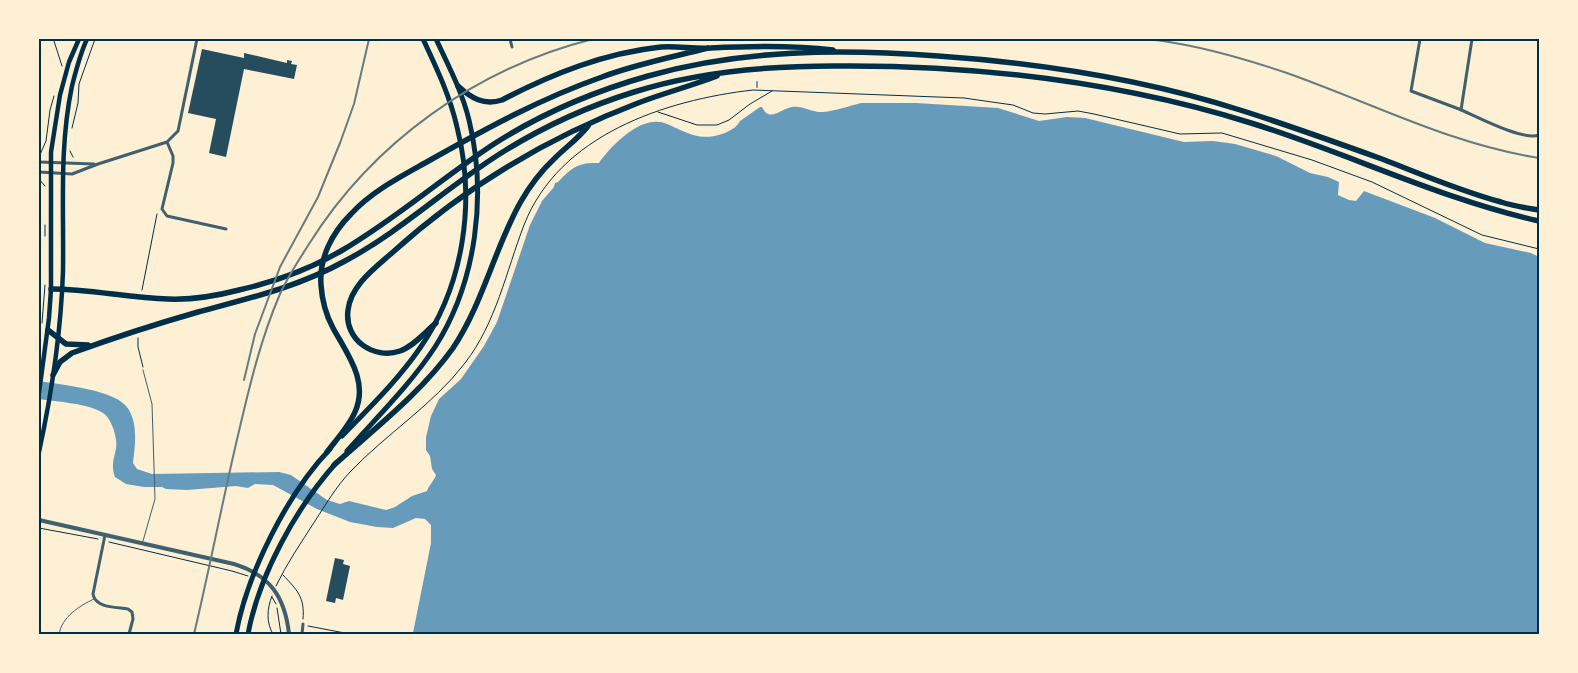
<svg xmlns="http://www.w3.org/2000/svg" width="1578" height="673" font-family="'Libre Baskerville',serif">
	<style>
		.water { fill: #669bbc }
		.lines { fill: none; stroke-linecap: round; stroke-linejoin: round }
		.stream { stroke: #669bbc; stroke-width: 2 }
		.building { fill: #264d5e }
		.path { stroke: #003049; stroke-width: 1 }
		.service { stroke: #3f606c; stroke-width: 1 }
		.minor { stroke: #3f606c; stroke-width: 3 }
		.tertiary { stroke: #3f606c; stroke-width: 4 }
		.secondary { stroke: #003049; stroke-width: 4.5 }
		.trunk { stroke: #003049; stroke-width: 5 }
		.motorway { stroke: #003049; stroke-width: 5.5 }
		.rail { stroke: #657d81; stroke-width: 2 }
		.neatline { fill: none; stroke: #003049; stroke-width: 2 }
	</style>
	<rect width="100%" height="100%" fill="#fdf0d5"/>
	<!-- water -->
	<path class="water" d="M861 103H916L998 108 1039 121 1067 117 1085 118 1184 142 1213 141 1235 144 1276 156 1310 173 1328 177 1339 182 1338 195 1349 200 1356 201 1364 191 1435 218 1485 243 1531 253 1539 257V634H421L413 633 431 543V525L425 519 416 518 393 528 377 527 350 522 317 509 273 485 255 484 248 488 236 486 187 490 166 489 162 487H144L126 484 115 477C109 461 118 453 116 440 115 431 110 417 103 413 88 403 57 402 39 399V381C60 385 118 389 129 410 138 426 135 445 133 463L137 469 152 474 279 472 291 475 327 500 340 504 349 501 386 510 395 507 412 496 427 491C429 485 434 481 436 475L432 469 430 456 426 450V437L431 416 439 399 461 379 484 346 497 322 530 225 542 201 554 187 555 183 558 182C572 167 579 162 599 163 609 148 635 122 654 122 662 121 669 125 676 128 695 137 705 140 725 133 731 130 737 127 740 121L760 107H762C770 123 780 109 792 107 802 105 813 113 823 112 835 111 849 106 861 103Z"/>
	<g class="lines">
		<!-- stream -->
		<path class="stream" d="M757 82V87"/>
	</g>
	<!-- building -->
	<path class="building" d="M202 49 244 58V53L287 63V60L292 61 291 64 297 65 294 79 244 69 226 157 209 153 216 119 188 113Z
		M335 558 344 560 343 564 350 566 343 600 336 598 335 603 326 601Z"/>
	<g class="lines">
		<!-- path -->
		<path class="path" d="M56 39 54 41 62 66
			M658 112 697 125H717L729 120 750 104 772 91
			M72 128 78 103 79 84 95 39
			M70 151 73 157
			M39 157 46 141 50 110 54 96
			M39 179 45 186
			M45 236V225
			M142 290 157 214
			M42 323 45 285
			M138 338V347L143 367
			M39 528 98 539
			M109 542 232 571 248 576
			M283 575C297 590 305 597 303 619
			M276 586C287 563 301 543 315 521 326 504 336 487 350 472 386 434 433 405 465 363 496 323 506 272 524 225 559 135 665 100 753 90L964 98 1013 105 1033 113 1045 114 1078 111 1094 114 1180 134 1222 133 1312 160 1372 182 1482 235 1539 249
			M272 596C267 608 266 623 273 634
			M272 597 276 604
			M277 608 281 634
			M308 626 350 634"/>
		<!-- service -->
		<path class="service" d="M143 541 155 499 152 404 143 370
			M59 634C62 617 79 606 94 599"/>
		<!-- minor -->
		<path class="minor" d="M510 39 512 47
			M1420 39 1411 91C1427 97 1443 103 1459 109 1476 116 1522 141 1539 135
			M1461 110 1472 39
			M167 142 173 156V163L162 209 167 216 226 229
			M39 162 94 164
			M39 172 72 174 98 164 167 142 178 131 197 39
			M105 535 93 594C95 608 116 607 128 609L132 612 133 619 129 634
			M302 634 303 624"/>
		<!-- tertiary -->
		<path class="tertiary" d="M39 520 234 564C270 575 285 597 289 634"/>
		<!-- secondary -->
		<path class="secondary" d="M39 393 49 318 51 289V152L60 95 69 62 79 39
			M39 452C52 392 61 332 63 271 64 209 59 148 72 86 76 70 80 54 87 39"/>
		<!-- trunk -->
		<path class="trunk" d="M342 436C369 408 398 380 420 348 464 285 476 201 457 127 450 96 436 67 423 39
			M347 451C377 417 410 385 435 347 477 281 487 194 469 120 462 91 448 65 436 39
			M236 634C247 574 287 494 330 449
			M248 634C259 575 296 508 336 463"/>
		<!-- motorway -->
		<path class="motorway" d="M458 86C471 98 484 106 502 100 552 74 604 53 661 47 678 46 694 49 711 48 751 46 792 45 833 50
			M51 289C90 289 129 298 168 299 192 300 216 296 239 290 274 282 310 269 341 251 396 219 444 176 497 142 543 113 595 91 648 76 742 49 842 49 938 56 1040 63 1143 79 1240 110 1288 125 1335 142 1382 159 1421 174 1460 191 1501 202 1513 206 1526 208 1539 210
			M436 323C425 332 414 346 400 351 374 360 344 340 348 310 351 285 375 268 393 252 464 188 549 137 638 103 664 93 691 86 717 76
			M48 330 66 344 88 345
			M53 375 60 362 72 353C113 338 156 324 198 312 250 298 298 287 345 261 403 230 450 184 506 150 545 126 589 106 634 92 703 70 778 65 850 66 985 66 1122 83 1251 123 1348 153 1440 199 1539 221
			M327 452C336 440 349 426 355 412 369 381 347 354 333 328 326 315 322 300 321 285 319 258 332 233 351 214 373 190 404 175 432 159 487 128 542 98 602 77 636 64 673 57 708 48
			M334 465C374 429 421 393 453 348 483 303 494 250 520 203 529 187 541 171 555 158 566 147 578 139 588 126"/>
		<!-- rail -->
		<path class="rail" d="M1117 39C1132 39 1148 39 1163 41 1204 47 1245 59 1284 72 1370 102 1449 144 1539 158
			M244 380 255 334 280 267 318 197 340 143 354 104 369 39
			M194 634C210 567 223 498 239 431 250 384 261 338 280 294 288 276 299 260 309 244 373 142 477 68 593 39"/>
	</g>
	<!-- border -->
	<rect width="1578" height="673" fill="none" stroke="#fdf0d5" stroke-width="80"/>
	<rect x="40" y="40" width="1498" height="593" class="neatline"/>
</svg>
